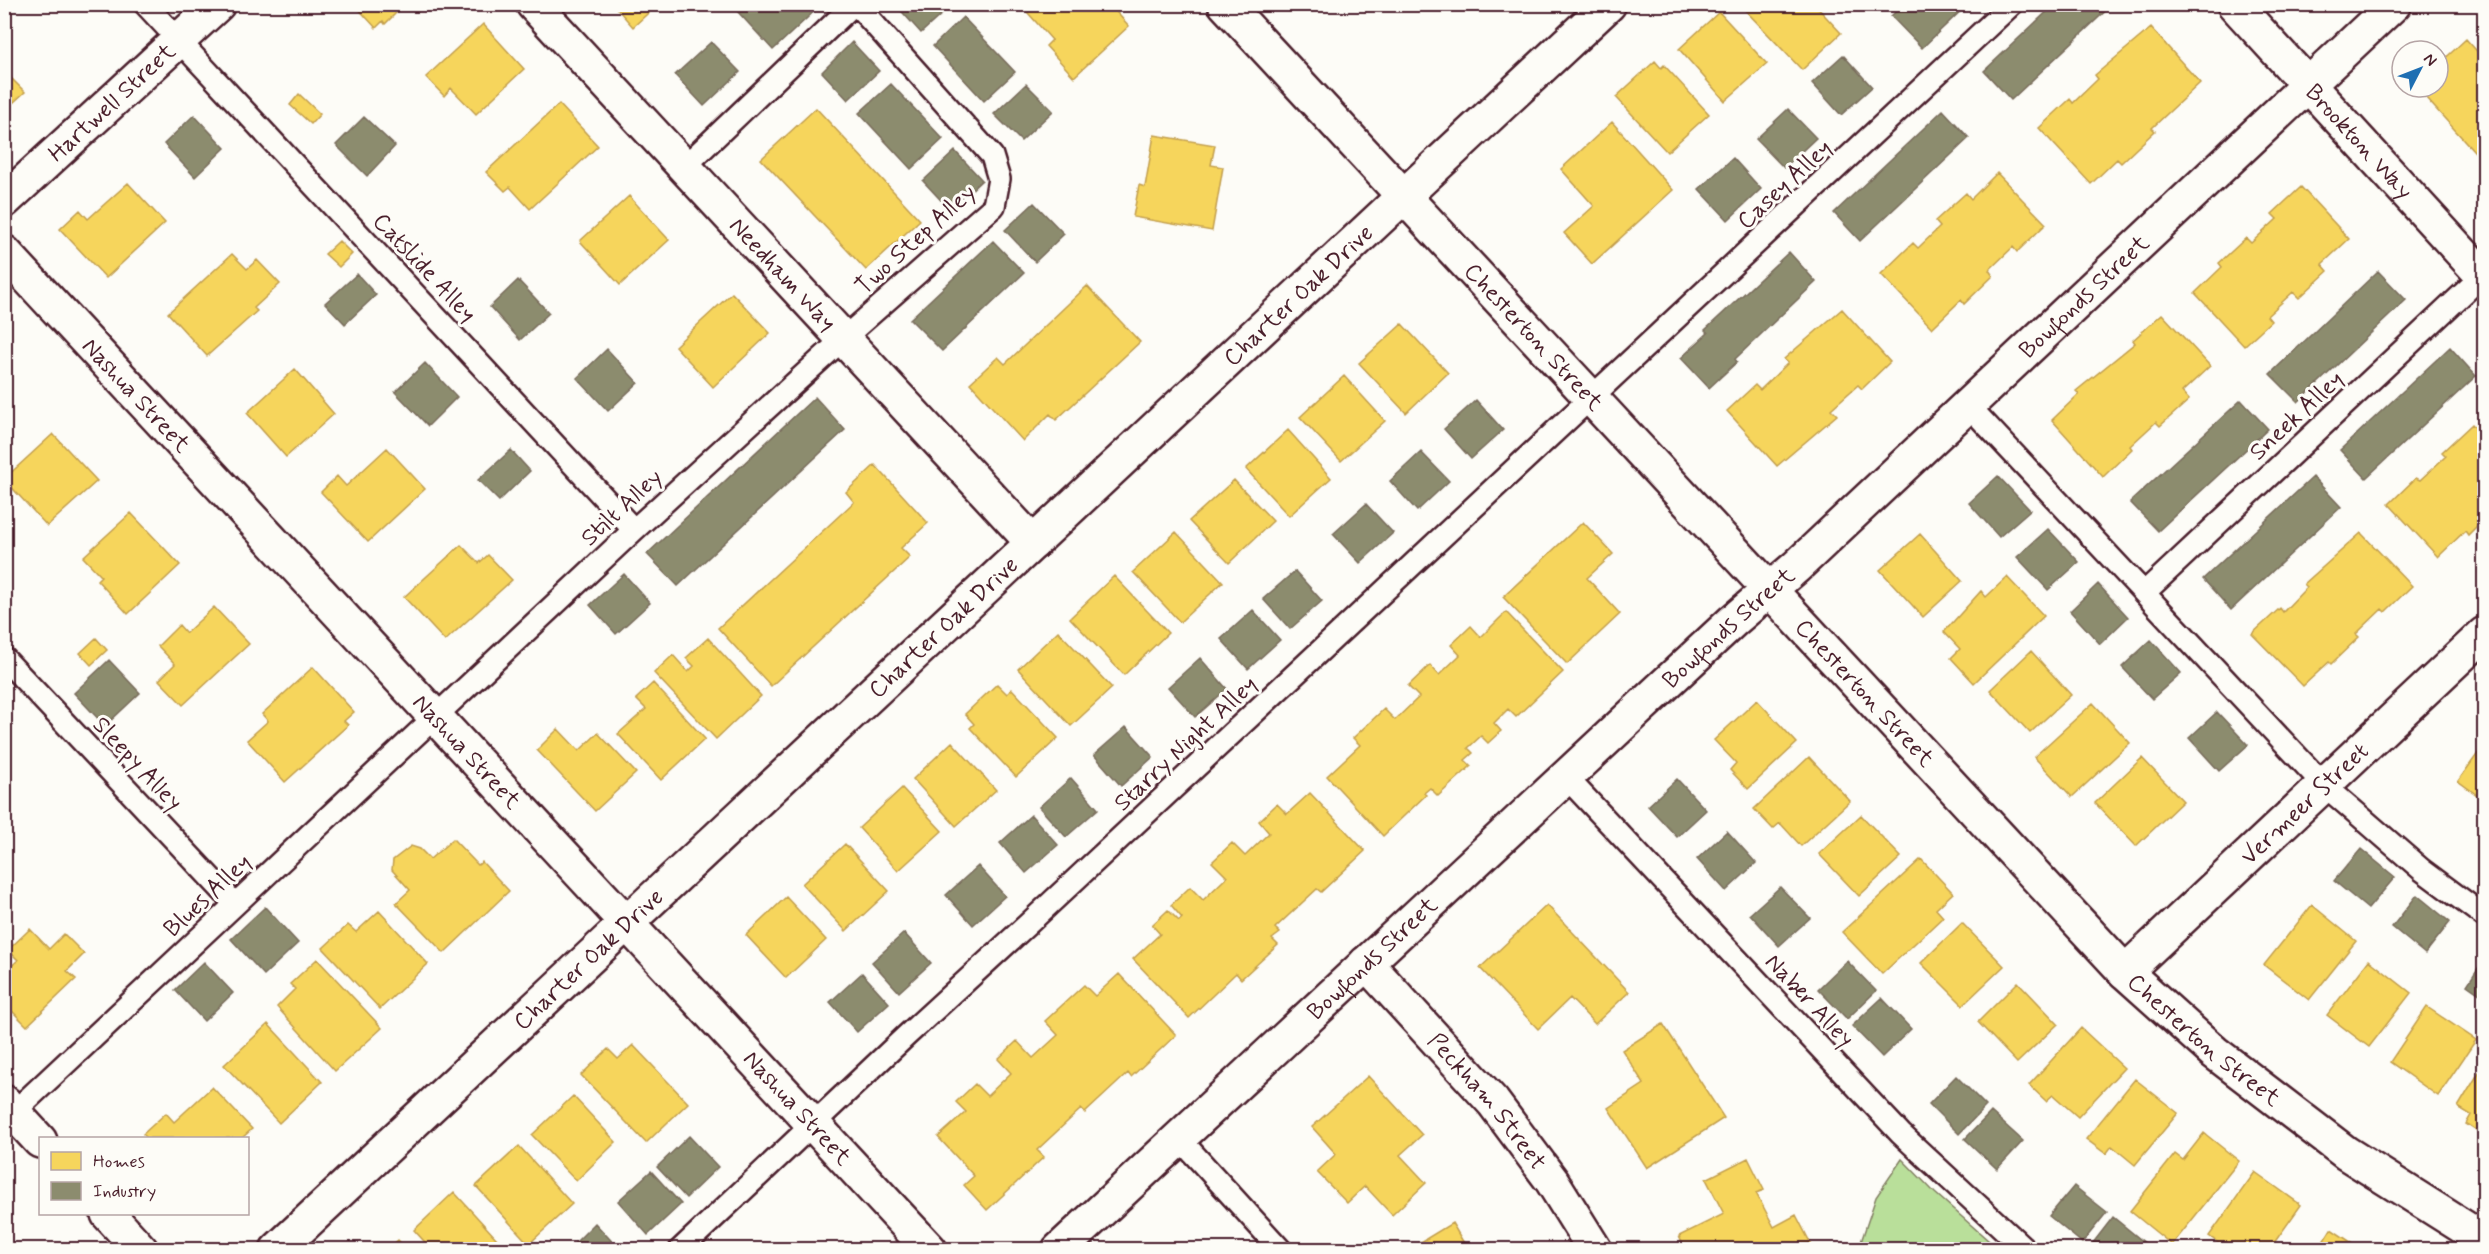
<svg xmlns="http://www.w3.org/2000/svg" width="2489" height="1254" font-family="Mynerve,sans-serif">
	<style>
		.green { fill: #b9df9a; stroke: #827f62; stroke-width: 1.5 }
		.homes { fill: #f6d55c; stroke: #c29e4d; stroke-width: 1.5 }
		.industry { fill: #8c8c6e; stroke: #786b5a; stroke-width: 1.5 }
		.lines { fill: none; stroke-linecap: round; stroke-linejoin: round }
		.lane-casing { stroke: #4a1f2b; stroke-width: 26 }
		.street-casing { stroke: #4a1f2b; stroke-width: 38 }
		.lane { stroke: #fdfcf7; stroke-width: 21 }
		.street { stroke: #fdfcf7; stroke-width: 33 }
		.labels { text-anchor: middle; stroke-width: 6; stroke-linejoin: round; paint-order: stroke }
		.street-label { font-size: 24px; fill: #4a1f2b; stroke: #fdfcf7 }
	</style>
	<rect width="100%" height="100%" fill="#fdfcf7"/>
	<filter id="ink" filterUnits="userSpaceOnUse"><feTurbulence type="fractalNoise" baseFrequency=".0167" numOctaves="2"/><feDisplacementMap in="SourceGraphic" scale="12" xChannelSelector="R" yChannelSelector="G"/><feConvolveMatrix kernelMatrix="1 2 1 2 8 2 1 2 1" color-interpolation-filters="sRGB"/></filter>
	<g filter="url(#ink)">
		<!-- green -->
		<path class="green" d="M1902 1159 1935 1193 1998 1249H1863L1861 1242 1876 1197Z"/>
		<!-- homes -->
		<path class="homes" d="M354 4H405L385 24 383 21 376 28Z
			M613 4H658L633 27Z
			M1020 4H1109L1129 26 1074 77 1046 46 1052 40Z
			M1752 4H1814L1841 33 1802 70 1745 10Z
			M1719 12 1767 64 1725 101 1679 49Z
			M483 24 524 69 476 114 451 88 444 96 426 77Z
			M2151 28 2200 83 2152 128 2155 131 2121 163 2117 159 2091 184 2039 128 2070 99 2073 103 2098 79 2095 75Z
			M2466 39 2484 59V162L2416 87H2438V65Z
			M1655 61 1661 68 1664 65 1709 114 1667 152 1616 97Z
			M4 71 25 92 4 111Z
			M299 94 320 114 311 124 290 105Z
			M559 104 598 146 530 209 510 187 505 191 486 172Z
			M816 108 920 220 866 270 761 159Z
			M1612 122 1673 190 1592 264 1564 233 1594 206 1561 169Z
			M1154 135 1215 145 1211 165 1223 167 1212 231 1133 217 1139 185 1145 187Z
			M1997 173 2046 224 2017 252 2013 247 1989 270 1993 276 1964 304 1961 300 1932 328 1881 274 1913 243 1918 248 1940 227 1935 221 1966 193 1971 199Z
			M128 183 165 223 106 278 60 229 80 210 88 219Z
			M2301 187 2349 239 2322 264 2328 271 2299 298 2293 292 2267 316 2271 321 2244 346 2195 293 2222 267 2219 263 2246 238 2251 243 2277 219 2272 214Z
			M629 196 669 240 620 285 580 241Z
			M339 241 352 254 339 267 325 254Z
			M232 254 247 269 257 260 280 284 254 308 257 311 207 356 168 313Z
			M1087 286 1140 342 1056 420 1050 414 1023 441 970 383 998 357 1005 364Z
			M732 293 770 333 713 387 675 346Z
			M1842 309 1890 362 1862 389 1858 385 1831 409 1837 415 1777 466 1727 411 1755 385 1760 390 1788 363 1784 359Z
			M2162 314 2210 366 2182 392 2189 400 2160 426 2156 422 2130 446 2132 449 2103 477 2052 420 2079 394 2076 391 2135 343 2133 340Z
			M1402 324 1448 373 1406 413 1359 363Z
			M295 369 334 414 286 457 247 413Z
			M1344 376 1385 421 1341 461 1300 417Z
			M2484 418V519L2468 535 2465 531 2438 557 2389 504 2416 478 2420 480 2446 456 2442 452 2472 424 2475 427Z
			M1288 430 1331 478 1289 516 1246 469Z
			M53 434 97 481 47 526 4 479Z
			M387 448 425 489 368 542 321 492 337 476 346 486Z
			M875 465 928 523 901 548 910 557 771 686 718 628 854 502 846 492Z
			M1234 480 1273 521 1229 563 1189 521Z
			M131 513 180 565 128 614 97 580 101 576 83 557Z
			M1583 522 1613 554 1587 578 1620 614 1567 664 1503 597Z
			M1176 532 1223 582 1180 622 1133 572Z
			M2361 533 2412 586 2385 612 2382 609 2356 634 2359 637 2331 664 2329 662 2303 686 2252 634 2280 608 2283 612 2307 587 2304 584Z
			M1920 534 1962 581 1923 617 1880 570Z
			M461 545 479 563 488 555 512 580 445 641 404 597Z
			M1114 576 1168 633 1124 675 1070 618Z
			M2007 577 2044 616 1974 683 1951 658 1960 649 1944 632 1981 591 1986 597Z
			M214 607 249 644 183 705 159 680 175 664 158 646 179 625 186 633Z
			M1506 612 1563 672 1516 717 1508 709 1494 723 1501 731 1488 743 1481 736 1468 748 1473 753 1465 760 1471 766 1438 796 1430 788 1424 793 1426 795 1383 836 1327 776 1360 745 1353 738 1384 709 1395 720 1419 697 1408 686 1430 665 1439 675 1460 655 1451 645 1471 626 1481 637Z
			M1058 631 1112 688 1071 726 1018 669Z
			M96 638 107 650 91 665 80 653Z
			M708 638 761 696 716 739 654 673 673 655 688 672 694 666 686 658Z
			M2031 651 2071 695 2030 733 1990 690Z
			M313 667 354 712 344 721 348 725 285 782 247 740 268 721 262 714Z
			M653 683 705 739 661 780 618 734 646 709 636 699Z
			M997 684 1007 694 1012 689 1058 738 1016 777 970 728 974 724 965 714Z
			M1757 700 1797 743 1748 789 1730 770 1736 763 1714 740Z
			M2093 703 2130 743 2072 797 2034 757Z
			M558 729 579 751 598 733 636 773 595 811 537 750Z
			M952 742 996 790 956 826 913 779Z
			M2484 745V800L2458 781Z
			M1809 757 1850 801 1801 846 1780 823 1773 829 1754 809Z
			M2142 758 2183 801 2136 846 2095 803Z
			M902 788 942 831 898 871 859 828Z
			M1310 793 1365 851 1321 892 1317 889 1275 928 1280 933 1272 939 1278 945 1241 979 1236 973 1189 1018 1133 959 1160 934 1152 925 1168 910 1179 921 1182 918 1171 905 1190 887 1203 900 1227 877 1212 862 1232 843 1245 856 1269 833 1259 821 1277 804 1287 814Z
			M1861 815 1901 857 1859 896 1819 854Z
			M453 839 478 865 482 862 509 891 444 953 396 903 410 890 392 870 393 860 411 846 420 849 430 859Z
			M845 844 889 891 846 931 802 884Z
			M1921 859 1953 893 1936 909 1943 917 1882 974 1842 932Z
			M786 897 826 940 786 978 746 935Z
			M1547 905 1629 992 1595 1024 1570 998 1538 1029 1480 968Z
			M2312 905 2356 941 2309 1000 2264 965Z
			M379 911 428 964 380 1009 323 948 348 925 356 932Z
			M1962 923 2004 966 1963 1005 1921 963Z
			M30 929 49 949 64 934 84 954 67 971 76 979 27 1026 4 1003V973L18 960 8 950Z
			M317 959 382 1028 335 1071 277 1007 295 989 290 984Z
			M2369 960 2411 993 2369 1047 2327 1015Z
			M1119 974 1176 1035 1131 1077 1128 1073 1085 1113 1081 1109 1037 1150 1044 1157 987 1210 964 1185 974 1176 938 1137 966 1112 956 1102 975 1084 987 1096 1011 1073 998 1059 1017 1041 1033 1058 1058 1035 1045 1021 1084 985 1095 996Z
			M2018 982 2058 1024 2017 1063 1978 1022Z
			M2427 1007 2476 1040 2438 1096 2390 1062Z
			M268 1024 322 1082 279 1123 224 1065Z
			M1663 1024 1724 1118 1647 1168 1608 1108 1644 1084 1622 1050Z
			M2081 1028 2124 1068 2078 1117 2053 1095 2046 1101 2029 1085Z
			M633 1045 688 1103 646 1143 581 1075 608 1049 618 1059Z
			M2484 1064V1136L2466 1124 2471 1115 2458 1107Z
			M1368 1076 1422 1135 1400 1155 1426 1183 1392 1215 1365 1186 1347 1203 1317 1172 1336 1154 1312 1127Z
			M2135 1079 2178 1113 2135 1165 2112 1146 2106 1154 2086 1139Z
			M212 1087 252 1129 242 1138H147L143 1134 166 1113 174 1122Z
			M573 1096 616 1142 576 1181 532 1135Z
			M2204 1133 2239 1161 2172 1245 2130 1211 2175 1154 2183 1160Z
			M519 1146 572 1204 529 1244 476 1186Z
			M1748 1158 1764 1190 1756 1193 1774 1227 1796 1215 1813 1248 1685 1250 1679 1236 1724 1214 1706 1179Z
			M2255 1172 2301 1205 2269 1250H2228L2209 1236Z
			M454 1192 507 1250H432L414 1230Z
			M1452 1223 1468 1250H1412L1411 1248Z
			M2331 1229 2363 1250H2318Z
			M398 1240 407 1250H387Z"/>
		<!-- industry -->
		<path class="industry" d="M747 4H822L773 50 738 12Z
			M895 4H952V5L921 33Z
			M1904 4H1968L1922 48 1891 16Z
			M2055 4H2113L2011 100 1984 71Z
			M963 17 1015 72 984 101 933 46Z
			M711 42 740 72 704 106 675 75Z
			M852 42 879 71 848 100 822 72Z
			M1843 55 1872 87 1841 115 1812 83Z
			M891 84 943 139 911 169 859 113Z
			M1026 84 1053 111 1021 141 994 114Z
			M1788 109 1816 138 1784 168 1756 139Z
			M1943 110 1969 138 1860 241 1834 213Z
			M194 115 225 148 195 177 164 144Z
			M364 117 395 146 367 176 336 145Z
			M955 151 982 180 950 210 923 181Z
			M1733 158 1761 189 1728 220 1699 189Z
			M1034 203 1064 234 1035 262 1005 230Z
			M993 241 1024 273 942 351 910 319Z
			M1789 252 1816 282 1735 359 1737 362 1709 388 1681 358 1708 333 1705 330Z
			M2378 271 2406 300 2298 402 2270 374Z
			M357 274 376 295 345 324 325 303Z
			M518 280 549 313 520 340 490 307Z
			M2450 347 2476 376 2366 478 2340 450Z
			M607 349 638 383 608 411 577 378Z
			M425 363 457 397 428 426 395 392Z
			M815 397 845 430 678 586 647 554Z
			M1476 400 1503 430 1471 459 1444 429Z
			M2241 400 2268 429 2158 531 2130 502Z
			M511 450 530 471 499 501 478 480Z
			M1421 452 1449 481 1417 511 1390 481Z
			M1998 476 2030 510 1999 537 1969 503Z
			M2313 477 2341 507 2231 610 2203 579Z
			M1366 504 1393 533 1360 563 1333 534Z
			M2048 529 2079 562 2048 590 2017 557Z
			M1295 571 1322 601 1290 629 1263 599Z
			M624 574 650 603 616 634 590 605Z
			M2098 584 2128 617 2100 644 2070 611Z
			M1253 610 1280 640 1248 669 1221 639Z
			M2151 640 2181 673 2152 699 2122 667Z
			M1200 658 1227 689 1195 717 1168 687Z
			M109 660 140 693 105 726 74 693Z
			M2217 712 2248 745 2219 771 2189 738Z
			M1126 727 1153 757 1121 786 1094 755Z
			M1071 778 1098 809 1066 837 1039 807Z
			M1677 779 1706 810 1677 837 1648 806Z
			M1031 815 1058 845 1026 873 1000 843Z
			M1727 831 1756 863 1726 891 1697 859Z
			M2361 849 2395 877 2368 909 2334 881Z
			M978 866 1005 896 973 925 946 895Z
			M1780 887 1810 918 1779 946 1750 914Z
			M2417 895 2450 922 2425 954 2392 927Z
			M265 907 298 943 264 975 231 939Z
			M904 933 931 963 899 992 872 962Z
			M2484 959V997L2467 985Z
			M1847 961 1876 991 1847 1019 1818 989Z
			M204 962 233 993 204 1021 175 990Z
			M862 973 889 1003 857 1032 830 1002Z
			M1882 998 1911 1029 1882 1057 1852 1026Z
			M1956 1076 1986 1106 1959 1134 1929 1104Z
			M1991 1112 2023 1141 1997 1169 1965 1139Z
			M689 1136 718 1167 686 1198 657 1167Z
			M651 1171 681 1204 648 1235 618 1201Z
			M2074 1186 2107 1212 2082 1243 2049 1216Z
			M2113 1217 2146 1244 2142 1250 2089 1248Z
			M595 1223 620 1250H568Z"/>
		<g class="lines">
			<!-- lane casing -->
			<g class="lane-casing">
				<path id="lane" d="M145 4 634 530
					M683 168 854 4
					M1967 404 2324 785 2422 870 2484 916
					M2144 593 2484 274
					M4 658 235 904
					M1566 777 1901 1134 2026 1250
					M14 1112 634 530 844 338 994 206 999 179 992 156 856 4
					M1179 1138 1281 1250
					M680 1250 906 1036 1027 925 2012 4"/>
			</g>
			<!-- street casing -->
			<g class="street-casing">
				<g id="street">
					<path id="s1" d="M533 4 1033 543"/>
					<path id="s2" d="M1225 4 2125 972 2214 1052 2346 1153 2484 1240"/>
					<path id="s3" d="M2234 4 2484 277"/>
					<path id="s4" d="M4 201 218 4"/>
					<path id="s5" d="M4 252 930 1250"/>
					<path id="s6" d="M1366 963 1493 1102 1552 1181 1595 1250"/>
					<path id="s7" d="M2125 972 2484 634"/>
					<path d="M4 1102 40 1141"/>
					<path d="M108 1214 141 1250"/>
					<path id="s8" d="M277 1250 1609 4"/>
					<path id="s9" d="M1059 1250 1733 621 1796 567 2394 4"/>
				</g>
			</g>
			<!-- lane -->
			<use href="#lane" class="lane"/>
			<!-- street -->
			<use href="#street" class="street"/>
		</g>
	</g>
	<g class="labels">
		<!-- street labels -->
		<g class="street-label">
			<text dy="8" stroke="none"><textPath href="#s4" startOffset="146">Hartwell Street</textPath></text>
			<text dy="8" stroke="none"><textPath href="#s3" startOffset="186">Brookton Way</textPath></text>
			<text transform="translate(1784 184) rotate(-43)" y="8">Casey Alley</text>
			<text transform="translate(915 239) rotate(-42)" y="8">Two Step Alley</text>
			<text transform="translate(425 267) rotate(47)" y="8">Catslide Alley</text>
			<text dy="8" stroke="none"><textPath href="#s1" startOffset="368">Needham Way</textPath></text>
			<text dy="8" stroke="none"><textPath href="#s8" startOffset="1398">Charter Oak Drive</textPath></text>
			<text dy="8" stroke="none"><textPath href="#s9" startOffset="1400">Bowfonds Street</textPath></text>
			<text dy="8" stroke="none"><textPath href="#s2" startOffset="454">Chesterton Street</textPath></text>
			<text dy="8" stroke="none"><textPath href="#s5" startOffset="195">Nashua Street</textPath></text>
			<text transform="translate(2296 415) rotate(-43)" y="8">Sneek Alley</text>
			<text transform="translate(621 507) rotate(-43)" y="8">Stilt Alley</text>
			<text dy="8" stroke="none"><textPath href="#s8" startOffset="912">Charter Oak Drive</textPath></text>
			<text dy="8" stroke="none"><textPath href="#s9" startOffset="914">Bowfonds Street</textPath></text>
			<text dy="8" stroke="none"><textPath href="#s2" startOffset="940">Chesterton Street</textPath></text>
			<text transform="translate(1185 743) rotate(-43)" y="8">Starry Night Alley</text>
			<text dy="8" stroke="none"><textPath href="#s5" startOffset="681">Nashua Street</textPath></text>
			<text transform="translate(138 763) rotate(47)" y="8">Sleepy Alley</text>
			<text dy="8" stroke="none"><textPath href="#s7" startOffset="246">Vermeer Street</textPath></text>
			<text transform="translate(207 895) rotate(-43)" y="8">Blues Alley</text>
			<text dy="8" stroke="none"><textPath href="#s8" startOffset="426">Charter Oak Drive</textPath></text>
			<text dy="8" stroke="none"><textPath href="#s9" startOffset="428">Bowfonds Street</textPath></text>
			<text transform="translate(1810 1000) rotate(47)" y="8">Naber Alley</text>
			<text dy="8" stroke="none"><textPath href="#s2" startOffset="1426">Chesterton Street</textPath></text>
			<text dy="8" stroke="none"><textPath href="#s6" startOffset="184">Peckham Street</textPath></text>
			<text dy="8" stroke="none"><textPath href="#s5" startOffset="1167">Nashua Street</textPath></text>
		</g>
	</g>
	<!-- margin -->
	<rect width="2489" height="1254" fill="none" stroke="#fdfcf7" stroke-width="24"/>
	<rect x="12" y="12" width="2465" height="1230" fill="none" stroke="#4a1f2b" stroke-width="2" filter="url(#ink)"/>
	<!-- legend -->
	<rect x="39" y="1137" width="210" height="78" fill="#fdfcf7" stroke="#b5a4a5" stroke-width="1.5"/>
	<rect x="51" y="1152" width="30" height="18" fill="#f6d55c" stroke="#b5a4a5" stroke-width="1.5"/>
	<text x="93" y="1167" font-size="18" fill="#4a1f2b">Homes</text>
	<rect x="51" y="1182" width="30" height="18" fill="#8c8c6e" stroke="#b5a4a5" stroke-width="1.5"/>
	<text x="93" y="1197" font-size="18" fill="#4a1f2b">Industry</text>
	<!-- north arrow -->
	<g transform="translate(2420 69) rotate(48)"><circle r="28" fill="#fdfcf7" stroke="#b5a4a5" stroke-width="1.5"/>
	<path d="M0-4.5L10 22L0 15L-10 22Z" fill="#1f6fb2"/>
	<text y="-9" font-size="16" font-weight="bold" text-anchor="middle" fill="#4a1f2b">N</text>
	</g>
</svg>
